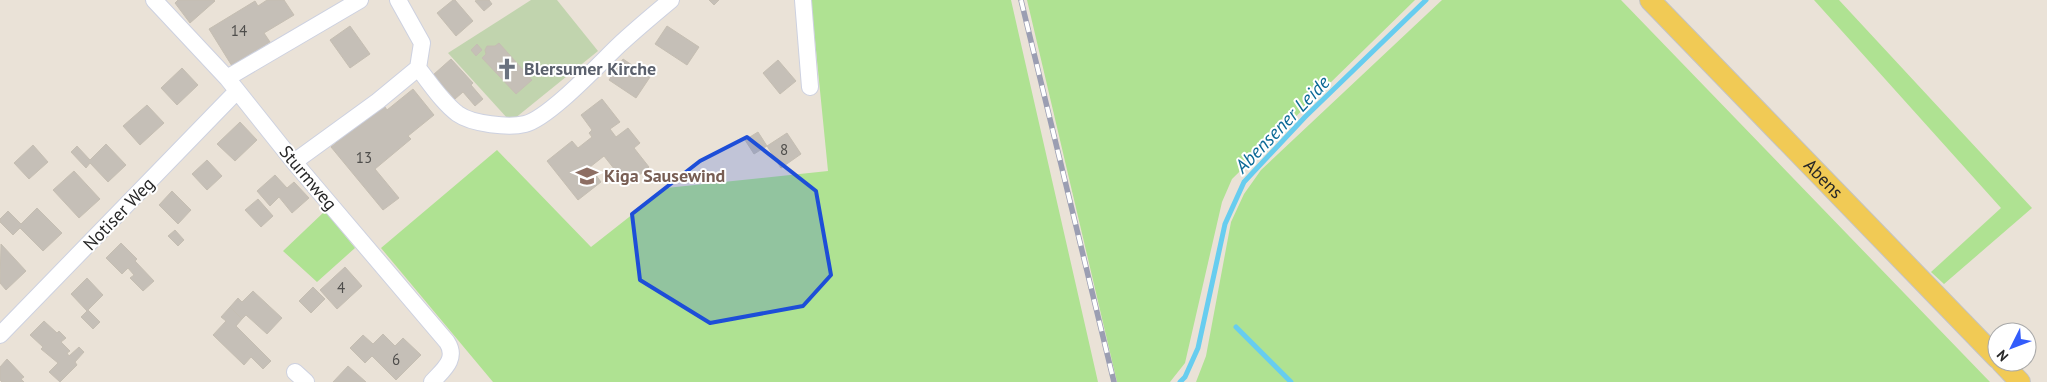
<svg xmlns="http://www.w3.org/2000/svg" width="2047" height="382" font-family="'PT Sans',sans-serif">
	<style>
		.green { fill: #afe292 }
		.cemetery { fill: #c1d4ae }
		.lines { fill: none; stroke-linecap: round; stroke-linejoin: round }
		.stream { stroke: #67cdef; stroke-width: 5 }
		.building { fill: #c5bfb7; stroke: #c5beb2 }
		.minor-casing { stroke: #cdd1e0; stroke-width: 18 }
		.major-casing { stroke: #c3c3c3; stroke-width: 22 }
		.minor { stroke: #fff; stroke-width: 16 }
		.major { stroke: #f1ca55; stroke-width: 20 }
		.rail-casing { stroke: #9b9eb2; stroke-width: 5.5 }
		.rail { stroke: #fff; stroke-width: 4; stroke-dasharray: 11; stroke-linecap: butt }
		.marked { fill: #1d4ed8; fill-opacity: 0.2; stroke: #1d4ed8; stroke-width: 4; stroke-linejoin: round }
		.labels { text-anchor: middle; stroke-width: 4; stroke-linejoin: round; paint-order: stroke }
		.number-label { font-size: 15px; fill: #4e4d4b }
		.worship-label { font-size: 18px; font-weight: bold; fill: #5b616d; stroke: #fff; text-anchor: start }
		.education-label { font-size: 18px; font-weight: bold; fill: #785e54; stroke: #fff; text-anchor: start }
		.street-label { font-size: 18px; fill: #272727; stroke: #fff }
		.water-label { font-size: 19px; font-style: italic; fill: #0b6996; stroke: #fff }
	</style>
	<rect width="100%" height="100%" fill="#eae2d7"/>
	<!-- green -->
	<path class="green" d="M811 0H1011L1098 382H493L381 248 497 150 591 247 666 188 828 171Z
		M1027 0H1415L1232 179 1222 202 1185 363 1170 382H1117Z
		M1442 0H1621L1990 382H1196L1206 356 1231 222 1244 194 1261 170Z
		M1814 0H1839L2032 208 1944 284 1931 272 2001 208Z
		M325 211 355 248 317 282 283 251Z"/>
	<!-- cemetery -->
	<path class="cemetery" d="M531 0H557L598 51 514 119H508L448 53Z"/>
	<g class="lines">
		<!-- stream -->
		<path class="stream" d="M1236 327 1291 382
			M1180 382 1185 377 1198 348 1225 224 1244 182 1305 117 1426 0"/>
	</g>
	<!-- building -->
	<path class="building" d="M178 0H214L215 1 190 23 175 3Z
		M267 0H284L294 15 264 33 270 42 232 66 209 29 255 1 258 6Z
		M453 0H455L473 21 456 36 437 13Z
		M477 0H489L492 4 484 11 475 1Z
		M709 0H719L714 5Z
		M350 26 370 54 350 68 330 40Z
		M667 26 699 47 687 65 655 44Z
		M499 43 532 80 516 94 482 58 486 54 485 50 487 46H495Z
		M477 44 482 50 476 56 471 50Z
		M451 59 473 83 471 85 483 99 475 106 463 92 455 99 433 75Z
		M623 59 650 77 636 98 609 80Z
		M778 60 796 81 780 94 763 73Z
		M182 68 198 85 177 105 161 88Z
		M413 89 434 115 408 136 411 139 375 169 399 198 383 210 331 147 383 104 387 110Z
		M602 99 620 122 610 129 616 137 628 128 640 143 634 148 649 167 627 185 604 156 590 167 601 182 578 200 547 161 572 141 578 148 592 137 589 133 592 130 581 115Z
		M147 105 164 123 140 145 123 126Z
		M240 122 257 140 235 161 217 144Z
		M758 132 767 146 754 154 745 140Z
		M787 133 801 154 781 168 767 146Z
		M106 144 126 165 108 182 90 163 86 168 71 152 77 146 90 160Z
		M33 145 48 162 29 179 14 163Z
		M207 160 222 176 207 190 192 174Z
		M74 171 100 199 79 218 53 190Z
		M275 175 287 188 294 182 309 198 292 213 279 197 270 206 257 191Z
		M172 191 191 210 178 224 159 205Z
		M258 199 273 216 261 227 245 210Z
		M37 208 62 233 43 251 20 228 13 235 0 222V219L8 211 21 224Z
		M175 230 184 240 178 246 168 236Z
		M121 243 137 259 135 261 154 281 143 291 130 278 134 275 128 268 122 274 106 258Z
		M1 244 26 271 6 290 0 283Z
		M345 267 362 286 337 309 320 290Z
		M87 278 103 295 88 310 100 322 93 329 81 317 87 311 71 294Z
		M313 287 325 299 311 313 299 301Z
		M253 291 282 318 267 334 246 315 242 319 230 307 238 298 242 302Z
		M230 307 242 319 236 326 271 361 263 369 251 357 244 365 213 335 226 321 221 317Z
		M44 321 57 333 59 331 66 338 61 342 70 351 67 353 69 356 79 347 84 352 75 362 77 365 60 382 49 372 58 363 41 349 43 347 30 335Z
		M383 334 395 346 403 338 421 355 396 380 372 356 365 363 350 348 363 335 373 344Z
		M7 359 24 377 21 379 24 382H2L0 380V367Z
		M348 366 366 382H333Z"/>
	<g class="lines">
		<!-- minor casing -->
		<g class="minor-casing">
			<path id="minor" d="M154 0 227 78 294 162 447 342C458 359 443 370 432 382
				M803 0 810 87
				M418 68C430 83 442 102 458 114 472 124 509 128 525 124 549 118 599 64 619 45 635 30 653 15 671 0
				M227 78 360 0
				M294 162 378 101 418 68 422 43 398 0
				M0 335 236 92
				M295 372 306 382"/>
		</g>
		<!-- major casing -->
		<g class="major-casing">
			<g id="major">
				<path id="s1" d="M1650 0 1997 358"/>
				<path d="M2001 362 2020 382"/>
			</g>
		</g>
		<!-- minor -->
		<use href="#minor" class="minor"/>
		<!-- major -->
		<use href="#major" class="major"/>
		<!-- rail casing -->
		<g class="rail-casing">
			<path id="rail" d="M1021 0 1114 382"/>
		</g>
		<!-- rail -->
		<use href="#rail" class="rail"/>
	</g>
	<!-- marked area -->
	<path class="marked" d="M747 137 816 191 831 275 803 306 710 323 640 280 632 214 700 161Z"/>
	<!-- icons -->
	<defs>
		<g id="church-bare" transform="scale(1.725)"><path d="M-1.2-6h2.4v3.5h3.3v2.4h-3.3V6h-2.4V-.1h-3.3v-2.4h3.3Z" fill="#6b7280" stroke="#fff" stroke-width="2.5" paint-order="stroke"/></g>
		<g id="school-bare" transform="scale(1.725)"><path d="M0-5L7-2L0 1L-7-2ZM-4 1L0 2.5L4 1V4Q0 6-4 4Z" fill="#8d6e63" stroke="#fff" stroke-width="2.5" paint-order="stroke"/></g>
	</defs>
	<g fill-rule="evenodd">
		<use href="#church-bare" x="507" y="69"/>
		<use href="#school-bare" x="587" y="176"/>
	</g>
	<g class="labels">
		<!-- number labels -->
		<g class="number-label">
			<text x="239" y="36">14</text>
			<text x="784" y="155">8</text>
			<text x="364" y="163">13</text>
			<text x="341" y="293">4</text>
			<text x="396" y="365">6</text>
		</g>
		<!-- worship labels -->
		<g class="worship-label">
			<text x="524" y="75">Blersumer Kirche</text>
		</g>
		<!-- education labels -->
		<g class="education-label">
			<text x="604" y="182">Kiga Sausewind</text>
		</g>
		<!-- street labels -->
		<g class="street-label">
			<text transform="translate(308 178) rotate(50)" y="6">Sturmweg</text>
			<text dy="6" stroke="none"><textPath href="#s1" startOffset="249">Abens</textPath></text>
			<text transform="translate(119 214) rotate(-46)" y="6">Notiser Weg</text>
		</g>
		<!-- water labels -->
		<g class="water-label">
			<text transform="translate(1282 124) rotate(-46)" y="7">Abensener Leide</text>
		</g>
	</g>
	<!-- north arrow -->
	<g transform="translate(2012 347) rotate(228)"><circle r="24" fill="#ffffff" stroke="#a9a9a9"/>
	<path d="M0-4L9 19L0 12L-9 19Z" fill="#335cfb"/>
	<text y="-8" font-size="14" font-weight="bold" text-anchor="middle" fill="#272727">N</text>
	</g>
</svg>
